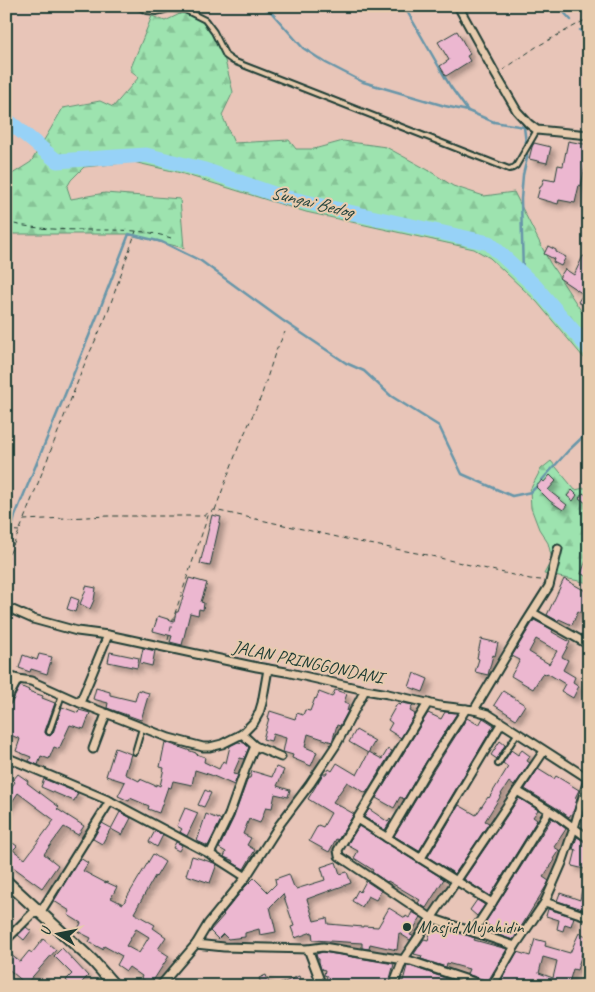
<svg xmlns="http://www.w3.org/2000/svg" width="595" height="992" viewBox="0 0 595 992" font-family="Caveat,sans-serif">
	<style>
		.forest { fill: url(#forest-firs); stroke: #5e9072 }
		.lines { fill: none; stroke-linecap: round; stroke-linejoin: round }
		.stream { stroke: #6796a9; stroke-width: 2.5 }
		.river { stroke: #97d2f7; stroke-width: 15 }
		.building { fill: #ecb7d0; stroke: #1f3d34; fill-rule: evenodd; filter: url(#shadow) }
		.service-casing { stroke: #1f3d34; stroke-width: 8 }
		.minor-casing { stroke: #1f3d34; stroke-width: 11 }
		.secondary-casing { stroke: #1f3d34; stroke-width: 14 }
		.path { stroke: #1f3d34; stroke-width: 1; stroke-dasharray: 5 4; stroke-linecap: butt }
		.service { stroke: #e7cbae; stroke-width: 4 }
		.minor { stroke: #e7cbae; stroke-width: 7 }
		.secondary { stroke: #e7cbae; stroke-width: 10 }
		.poi-dot { fill: #1f3d34; stroke: #e7cbae; stroke-width: 2 }
		.labels { text-anchor: middle; dominant-baseline: central; stroke-width: 4; stroke-linejoin: round; paint-order: stroke }
		.street-label { font-size: 18px; fill: #1f3d34; stroke: #e7cbae }
		.poi-label { font-size: 18px; fill: #1f3d34; stroke: #e7cbae; text-anchor: start }
		.water-label { font-size: 19px; font-style: italic; fill: #25443e; stroke: #e7cbae }
	</style>
	<defs>
		<pattern id="forest-firs" width="22" height="20" patternUnits="userSpaceOnUse" patternTransform="scale(1.25)"><rect width="22" height="20" fill="#9de3af"/><path d="M5 1l3.5 6h-7zM16 11l3.5 6h-7z" fill="#87c497"/></pattern>
		<filter id="shadow"><feDropShadow dx="4.5" dy="4.5" stdDeviation="2.5" flood-color="#0004"/></filter>
	</defs>
	<rect width="100%" height="100%" fill="#e8c5b8"/>
	<filter id="ink" filterUnits="userSpaceOnUse"><feTurbulence type="fractalNoise" baseFrequency=".02" numOctaves="2"/><feDisplacementMap in="SourceGraphic" scale="10" xChannelSelector="R" yChannelSelector="G"/><feConvolveMatrix kernelMatrix="1 2 1 2 8 2 1 2 1" color-interpolation-filters="sRGB"/></filter>
	<g filter="url(#ink)">
		<g class="forest">
			<path d="M182 13 198 15 211 22 223 53 233 92 222 115 234 143 289 140 296 149H314L343 141 386 147 428 170 453 186 484 196 514 192 550 263 589 323V364L537 302 490 258 474 249 306 212 177 172 133 162 84 167 71 180 67 187 71 199 105 193 180 199 184 248 127 234H6V178L31 162 63 108 100 101 113 107 139 77 130 70 152 16 165 21Z"/>
			<path d="M551 461 575 490 589 487V583L544 574 552 559 548 543 539 529 531 508 530 490 541 469Z"/>
		</g>
		<g class="lines">
			<g class="stream">
				<path d="M261 6 271 12 303 48 326 63 363 82 445 106 468 111"/>
				<path d="M404 6 450 86 468 111 494 122 524 127 526 143"/>
				<path d="M558 6 571 20"/>
				<path d="M580 30 589 39"/>
				<path d="M523 274 521 199 523 175 527 158V154"/>
				<path d="M541 481 568 451 589 431"/>
				<path d="M6 536H10L15 516 96 319 129 234 162 242 201 261 282 320 346 363 364 371 391 396 439 426 462 474 512 496 531 492 538 485"/>
			</g>
			<path class="river" d="M6 119 57 161 146 155 205 170 280 196 362 215 489 243 536 287 589 349"/>
		</g>
		<g class="building">
			<path d="M457 31 470 54 467 56 470 61 446 76 440 66 449 60 438 42Z"/>
			<path d="M568 141 589 145 587 161H586L581 186 579 185 575 203 559 200 558 204 537 198 540 187H541L544 179 555 181 558 165 563 166Z"/>
			<path d="M534 143 551 147 547 163 529 159 532 147Z"/>
			<path d="M548 246 556 250V252L566 257 561 266 553 262 554 259 544 254Z"/>
			<path d="M583 256 589 258V309L578 302 583 294 559 278 565 269 574 275Z"/>
			<path d="M550 475 556 481 548 490 567 505 563 510 550 501 536 487 542 480 544 482Z"/>
			<path d="M572 490 577 495 573 501 567 496Z"/>
			<path d="M583 493 589 497V505L579 498Z"/>
			<path d="M212 515 221 517 210 566 200 564Z"/>
			<path d="M588 555H589V577L581 574Z"/>
			<path d="M189 578 207 583 201 602 204 603 203 610 199 609 198 615 190 613 182 645 170 642 172 636 153 631 158 616 174 621 176 612H178Z"/>
			<path d="M564 579 589 593V616L578 611 572 625 559 619 558 621 547 615Z"/>
			<path d="M86 586 96 588 94 600 90 609 80 604 85 592Z"/>
			<path d="M71 597 79 600 75 612 67 609Z"/>
			<path d="M534 620 553 630 552 632 570 642 562 657 568 660 563 670 575 677 573 682 579 686 573 698 561 691 565 684 547 673 546 674 543 673 533 689 511 676 520 660 512 656ZM536 639 557 651 549 664 529 652Z"/>
			<path d="M481 639 498 643 495 656 493 655 488 675 475 672 479 659 477 658Z"/>
			<path d="M143 648 155 651 152 666 140 663Z"/>
			<path d="M110 652 139 658 137 668 108 662Z"/>
			<path d="M39 654 52 657 47 674 31 669 30 672 19 668 23 655 37 660Z"/>
			<path d="M414 673 428 679 423 692 409 687Z"/>
			<path d="M20 686 29 690 28 691 43 696 42 698 55 703 45 731V733L47 735 50 736 53 733 62 707 78 713 79 710 90 713 84 729 70 725 59 749 54 747 49 759 41 756 38 765 29 761 31 757 16 751 20 739 6 733V706L11 704Z"/>
			<path d="M96 688 110 692V695L135 701 138 690 149 693 141 720 107 708 108 703 93 699Z"/>
			<path d="M335 690 347 694 344 702 349 704 347 711H348L340 726 337 725 332 742 308 734 305 747 317 752 311 766 292 758 293 755 283 752 286 738 273 734 271 741 263 739 269 718H268L270 711 295 719 297 713 303 715 305 710 310 711 315 698 316 699 319 692 332 697Z"/>
			<path d="M503 691 525 705 516 719 494 705Z"/>
			<path d="M402 703 413 705 410 711 415 714 401 738 388 730 392 723 388 720 397 704 400 705Z"/>
			<path d="M445 712 457 713 426 762 404 799 400 797 394 808 376 798 428 713 441 719Z"/>
			<path d="M467 718 479 725 483 718 494 725 419 851 394 836 435 768Z"/>
			<path d="M356 730 375 741 368 753 349 742Z"/>
			<path d="M500 741 505 745 497 759 491 755Z"/>
			<path d="M165 742 196 753V754L205 757 204 762 219 769 223 761 226 763 230 746 238 742 244 743 249 747 244 759 240 758 233 774 238 775 234 785 211 775 195 770 192 785 173 781 171 788 168 787 159 813 148 809 149 806 130 798 129 801 118 796 125 782 106 776 115 748 131 754 125 774 139 781 140 779 156 786V784L160 786 164 768 160 767Z"/>
			<path d="M388 749 392 751 366 793 347 782 333 802 354 814 338 840 336 839 329 852 309 841 318 825 323 827 331 813 308 799 323 774H326L329 769 332 771 337 763 357 775 369 752 382 759Z"/>
			<path d="M511 750 518 755 522 750 530 756 527 761 530 763 514 786 509 782 501 794H502L485 821 489 823 455 874 428 857 459 805 476 815 488 797 489 798 508 767 503 763Z"/>
			<path d="M276 767 284 770 277 786 290 790 288 797 275 794 272 808 266 807 260 823 249 819 243 834 251 838 247 845 255 850 244 869 233 863 234 861 224 857 226 852 219 848 234 817 248 778H250L252 771 272 777Z"/>
			<path d="M538 769 554 779 556 776 579 790 575 798 577 799 574 810 569 817 558 809 525 789Z"/>
			<path d="M18 774 28 781 27 783 59 807 57 809 84 826 78 835 64 827 44 854 58 865 42 888 6 862V845L10 841 17 846 13 850 25 859 54 820 18 793 6 811V795L15 782 13 780Z"/>
			<path d="M44 779 78 793 74 801 41 787Z"/>
			<path d="M205 790 211 793 204 807 198 805Z"/>
			<path d="M519 798 538 810 533 817 537 820 490 896 464 879Z"/>
			<path d="M185 808 198 813 187 836 180 832 182 829 177 826Z"/>
			<path d="M369 809 388 822 390 819 391 820 385 830 364 817Z"/>
			<path d="M120 812 131 818 122 835 111 829Z"/>
			<path d="M206 814 218 819V818L221 820 208 846 197 841Z"/>
			<path d="M552 818 566 829 554 847 559 850 553 859 555 860 543 877 549 881 548 883 513 940 490 932 492 928 485 923Z"/>
			<path d="M102 823 111 828 102 844 93 839Z"/>
			<path d="M359 826 444 879 426 908 418 903 420 900 388 881 387 882 372 872 373 870 354 858 358 851 347 845Z"/>
			<path d="M155 831 163 835 157 847 149 842Z"/>
			<path d="M577 837 589 844 587 853 589 854V870L572 866 576 850 573 849Z"/>
			<path d="M176 842 182 845 179 851 173 848Z"/>
			<path d="M153 854 165 862 156 877 155 876 134 913 155 925 153 928 166 937 158 949 169 956 151 984 141 978 142 976 129 967 126 971 117 965 122 956 104 946 102 949 89 942 91 938 77 931 81 923 68 915 70 911 54 901 80 858 88 863 83 871 106 883V882L117 887 111 898 123 904ZM136 929 149 937 139 953 126 946Z"/>
			<path d="M192 856 217 864 210 883 186 875Z"/>
			<path d="M336 862 340 874 347 872 351 883 307 899 314 921 327 918 328 924 363 927V926L378 927 389 908 405 918 406 916 409 918 412 912 421 917 410 935 413 936 410 940 399 933 397 950 370 944 369 949 362 948V943L313 940 312 932 295 938 291 927 294 926 283 894 270 907 276 932 260 935 259 929 245 933V937L228 939 223 934 218 939 210 931 224 915 223 914 245 887 254 878 268 892 276 884 275 879 289 874 294 887H295L296 889 325 880 321 867Z"/>
			<path d="M366 881 381 891 376 900 368 896 362 907 352 901 358 890 360 892Z"/>
			<path d="M582 889 589 890V911L557 901 560 893 580 900Z"/>
			<path d="M477 900 485 905 477 916 470 910Z"/>
			<path d="M548 909 574 917 571 926 565 924 563 931 557 929 559 920 546 916Z"/>
			<path d="M26 927 31 931 24 940 18 935Z"/>
			<path d="M432 927 470 936 475 938 474 940 507 949 488 981 467 974 469 969 447 963 446 967 421 959 422 956 414 954 424 939 428 940Z"/>
			<path d="M579 933 589 937V952L583 950 577 970 573 969 568 986H505L499 984 517 952 530 956 535 939 546 942 545 946 570 953ZM543 957 557 961 553 978 539 973Z"/>
			<path d="M43 939 56 950 26 984 6 967V951L20 962 29 951 32 953Z"/>
			<path d="M62 948 88 976 82 982 86 986H71L66 980 72 974 54 956Z"/>
			<path d="M323 952 394 964 388 986H333L327 985 326 981 327 976 324 975 325 970 321 969 319 962V959L317 958 316 954Z"/>
			<path d="M407 966H410L468 986H399L401 980 403 981Z"/>
			<path d="M266 975 270 986H262L259 978Z"/>
			<path d="M299 976 303 986H275Z"/>
		</g>
		<g class="lines">
			<defs>
				<g id="service">
					<path d="M137 6 147 11 156 12 169 9 185 10 205 20 214 32 226 56 233 61 509 169 513 168 516 166 537 130"/>
					<path d="M49 732 62 695"/>
					<path d="M135 752 142 728"/>
					<path d="M498 764 517 734"/>
				</g>
				<g id="minor">
					<path d="M458 6 496 75 517 111 529 124 537 130 589 135"/>
					<path d="M6 607 33 619 77 631 108 635 257 667 286 672 365 690 388 694 440 706 474 710 488 714 589 779"/>
					<path d="M533 613 589 645"/>
					<path d="M6 675 18 679"/>
					<path d="M6 701 18 679 31 681 80 703 131 723 169 738 203 747H210L222 744 242 734 254 722 259 713 262 703 268 669"/>
					<path d="M80 703 108 635"/>
					<path d="M428 703 338 850 339 856 431 918 515 946"/>
					<path d="M474 710 525 624 549 586 558 549"/>
					<path d="M242 734 255 746 281 757"/>
					<path d="M93 749 106 714"/>
					<path d="M6 757 110 801 210 854 246 877"/>
					<path d="M517 791 555 814 589 839"/>
					<path d="M357 819 492 903"/>
					<path d="M387 838 430 765 466 709"/>
					<path d="M210 854 229 815 245 770 255 746"/>
					<path d="M421 858 501 724"/>
					<path d="M545 902 589 917"/>
					<path d="M473 932 492 903 549 811"/>
					<path d="M6 940 32 914 40 913 110 801"/>
					<path d="M196 944 224 947 308 949 323 947 411 961 486 986"/>
					<path d="M308 949 322 986"/>
					<path d="M160 986 196 944 208 924 246 877 280 824 310 784 336 745 365 690"/>
					<path d="M393 986 403 960 544 751"/>
					<path d="M492 986 515 946 545 902 562 863 574 828 588 779"/>
				</g>
				<path id="secondary" d="M6 881 93 961 115 986"/>
			</defs>
			<use href="#service" class="service-casing"/>
			<use href="#minor" class="minor-casing"/>
			<use href="#secondary" class="secondary-casing"/>
			<g class="path">
				<path d="M503 70 536 47 589 18"/>
				<path d="M6 222C36 230 68 230 99 230 124 230 147 230 171 238"/>
				<path d="M215 510 238 448 261 397 275 353 285 332"/>
				<path d="M24 519 85 363 106 317 136 231"/>
				<path d="M6 530 19 531"/>
				<path d="M6 562 24 520 108 516H203L214 510 307 530 359 542 427 555 530 579 541 580"/>
				<path d="M168 640 173 619 209 513"/>
			</g>
			<use href="#service" class="service"/>
			<use href="#minor" class="minor"/>
			<use href="#secondary" class="secondary"/>
		</g>
	</g>
	<circle class="poi-dot" cx="407" cy="927" r="5"/>
	<g class="labels">
		<g class="street-label">
			<text transform="translate(308 662) rotate(12)">JALAN PRINGGONDANI</text>
		</g>
		<g class="poi-label">
			<text x="417" y="927">Masjid Mujahidin</text>
		</g>
		<g class="water-label">
			<text transform="translate(312 202) rotate(14)">Sungai Bedog</text>
		</g>
	</g>
	<rect width="595" height="992" fill="none" stroke="#e7cbae" stroke-width="25"/>
	<rect x="12" y="12" width="570" height="967" fill="none" stroke="#1f3d34" stroke-width="2" filter="url(#ink)"/>
	<g transform="translate(58 934) rotate(280)" stroke="#e7cbae" stroke-width="4" paint-order="stroke">
	<path d="M0-4L9 19L0 12L-9 19Z" fill="#1f3d34"/>
	<text y="-8" font-size="14" font-weight="bold" text-anchor="middle" fill="#1f3d34">U</text>
	</g>
</svg>
